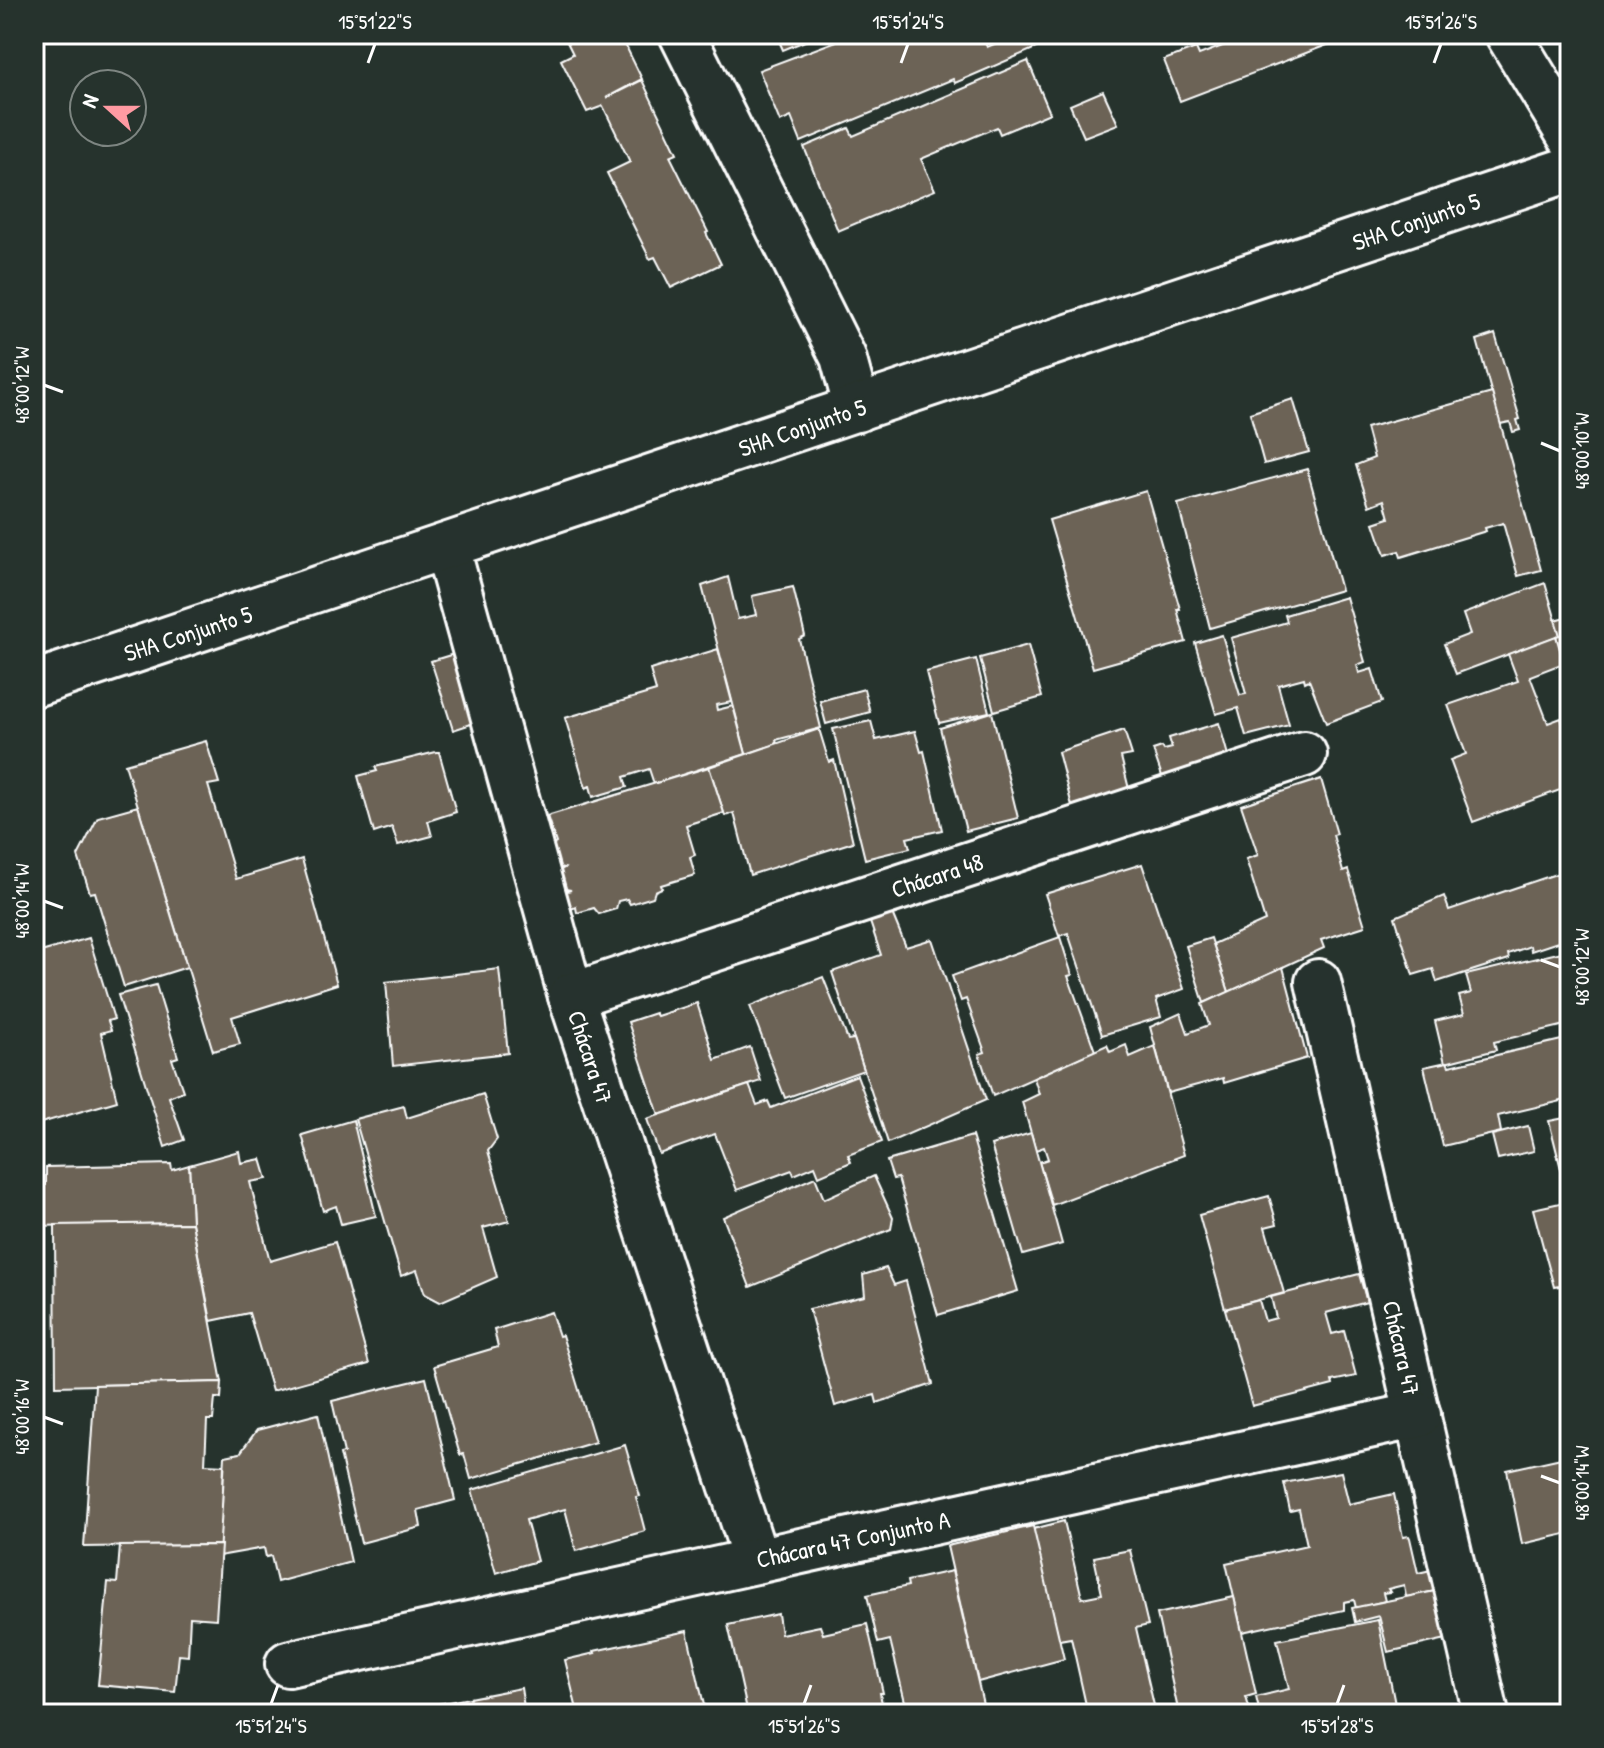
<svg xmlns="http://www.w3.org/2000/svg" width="1604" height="1748" viewBox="0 0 1604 1748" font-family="'Patrick Hand',sans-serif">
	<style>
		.building { fill: #6c6356; stroke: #fff; stroke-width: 2 }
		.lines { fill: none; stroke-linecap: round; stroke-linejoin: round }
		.minor-casing { stroke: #fff; stroke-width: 50 }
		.tertiary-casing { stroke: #fff; stroke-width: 50 }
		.minor { stroke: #26332d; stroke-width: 44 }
		.tertiary { stroke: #26332d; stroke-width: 44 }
		.ticks { fill: none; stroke: #fff; stroke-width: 3 }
		.labels { text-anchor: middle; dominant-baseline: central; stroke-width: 6; stroke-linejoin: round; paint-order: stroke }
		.street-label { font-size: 24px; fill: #fff; stroke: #26332d }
		.neatline { fill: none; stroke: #fff; stroke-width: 3 }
		.ticks-label { font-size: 20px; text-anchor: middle; fill: #fff }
	</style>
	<rect width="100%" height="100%" fill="#26332d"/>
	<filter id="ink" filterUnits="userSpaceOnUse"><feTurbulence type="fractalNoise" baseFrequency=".0125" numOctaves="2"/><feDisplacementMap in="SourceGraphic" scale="16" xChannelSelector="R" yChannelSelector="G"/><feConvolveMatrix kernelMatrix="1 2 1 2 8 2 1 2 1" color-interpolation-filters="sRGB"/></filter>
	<g filter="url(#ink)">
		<g class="building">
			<path d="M563 34H620L642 79 606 98 642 80 677 153 670 156 708 232 706 233 721 264 671 288 655 257 650 259 607 173 630 162 603 106 587 112 561 60 573 54Z"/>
			<path d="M776 34H822L783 50Z"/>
			<path d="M855 34H981L987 47 1019 34H1030L1036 48 955 83 953 79 801 142 791 117 780 122 759 70Z"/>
			<path d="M1254 34H1356L1180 101 1164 60 1196 48 1199 55Z"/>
			<path d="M1028 61 1050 113 1000 134 997 127 921 159 935 190 838 231 804 147 849 128 853 136Z"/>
			<path d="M1103 91 1118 124 1084 137 1070 105Z"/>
			<path d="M1495 334 1520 419 1517 420 1520 430 1513 432 1510 422 1500 424 1477 340Z"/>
			<path d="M1492 393 1541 570 1518 576 1503 523 1485 528 1486 531 1401 557 1399 551 1385 555 1374 523 1389 518 1384 500 1369 506 1356 465 1374 458 1366 428Z"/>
			<path d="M1293 399 1309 452 1264 464 1250 413Z"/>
			<path d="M1307 469 1341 590 1210 628 1178 504Z"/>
			<path d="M1146 491 1180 609H1177L1186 642 1093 668 1049 520Z"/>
			<path d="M728 577 738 619 756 615 752 596 793 587 805 636 799 639 821 728 776 740 777 744 746 754 702 586Z"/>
			<path d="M1545 583 1560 635 1456 674 1444 644 1470 634 1463 614Z"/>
			<path d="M1346 597 1365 662 1357 665 1359 673 1372 669 1382 702 1326 723 1309 680 1305 682 1304 678 1278 685 1289 725 1246 736 1238 708 1216 714 1195 643 1222 635 1240 695 1246 694 1231 638 1287 622 1285 615Z"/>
			<path d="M1570 616V682L1556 636 1560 635 1555 620Z"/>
			<path d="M1556 636 1564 663 1530 676 1548 723 1561 718 1570 743V793L1568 787 1473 822 1450 760 1466 754 1448 705 1518 681 1508 654Z"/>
			<path d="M1028 645 1042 697 994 711 980 658Z"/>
			<path d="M718 649 732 702 716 705 717 710 733 706 746 754 654 784 649 769 624 777 627 787 593 797 590 786 586 788 565 718 656 691 650 670Z"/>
			<path d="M467 650 502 714 453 730 431 661Z"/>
			<path d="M976 659 989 712 939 723 926 672Z"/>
			<path d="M864 689 870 712 826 724 820 701Z"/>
			<path d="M992 712 1018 818 966 831 940 728Z"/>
			<path d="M871 721 876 740 915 731 921 752 924 751 942 830 907 838 910 848 865 859 833 729Z"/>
			<path d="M1219 723 1229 759 1163 779 1153 750 1162 747 1164 750 1172 748 1169 738Z"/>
			<path d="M819 729 829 762 834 760 853 842 750 875 734 813 725 816 709 767Z"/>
			<path d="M1124 730 1132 755 1121 757 1129 789 1072 806 1058 752Z"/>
			<path d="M206 741 219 783 208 785 236 879 302 859 337 984 232 1017 240 1044 213 1051 125 764Z"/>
			<path d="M436 752H439L456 812 428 821 432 836 398 845 392 827 374 833 358 776 377 771 375 767Z"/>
			<path d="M709 767 724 813 686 825 695 855 690 857 695 875 661 885 662 888 655 891 653 897 630 904 627 899 618 901 616 909 599 914 594 908 577 913 576 907 566 911 560 893 571 890 559 888 554 874 564 868 552 866 547 849 556 843 547 816Z"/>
			<path d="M1321 779 1337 834 1333 835 1343 872 1348 870 1365 926 1321 940 1324 948 1229 992 1213 944 1265 921 1246 859 1258 855 1241 805Z"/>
			<path d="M138 806 187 967 124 987 95 892 90 893 78 856 98 817Z"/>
			<path d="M1142 864 1184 989 1156 999 1161 1017 1102 1035 1068 933 1059 936 1045 894Z"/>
			<path d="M1568 870 1570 938 1531 951 1530 946 1508 954 1509 959 1437 982 1433 969 1413 975 1395 917 1444 896 1449 910Z"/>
			<path d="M892 913 906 947 932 939 986 1100 888 1143 832 972 881 955 869 919Z"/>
			<path d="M1060 937 1072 975 1068 976 1095 1051 993 1096 979 1054 985 1052 966 999 961 1001 952 976Z"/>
			<path d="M89 938 114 1019 108 1021 111 1030 101 1033 117 1101 34 1125V954Z"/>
			<path d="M1211 938 1229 992 1204 1003 1186 946Z"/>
			<path d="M1570 950V1024L1494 1042 1496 1050 1445 1063 1435 1021 1464 1014 1459 996 1471 993 1466 975Z"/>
			<path d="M1283 967 1307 1058 1224 1083 1223 1078 1168 1093 1150 1027 1181 1013 1188 1033 1209 1025 1202 1004Z"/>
			<path d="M499 969 508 1053 393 1066 386 982Z"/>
			<path d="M823 977 848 1040 854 1039 864 1070 785 1098 750 1006Z"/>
			<path d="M156 985 178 1057 172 1059 183 1091 169 1097 184 1140 165 1147 118 995Z"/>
			<path d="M697 1003 715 1060 750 1047 761 1081 659 1115 628 1022 655 1013 657 1016Z"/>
			<path d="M1570 1038V1099L1498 1116 1501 1132 1443 1146 1424 1067 1447 1062 1449 1066Z"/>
			<path d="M1107 1045 1110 1052 1126 1045 1130 1057 1155 1046 1184 1155 1052 1205 1039 1162 1048 1159 1044 1147 1036 1150 1022 1102 1039 1094 1034 1078Z"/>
			<path d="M857 1075 882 1142 848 1155 851 1162 819 1176 815 1166 794 1175 792 1170 737 1190 715 1134 659 1154 647 1119 749 1085 757 1105 768 1101 771 1108Z"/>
			<path d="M483 1094 497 1139 488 1151 509 1221 483 1228 497 1277 440 1302 425 1294 417 1270 401 1276 355 1119 404 1106 407 1118Z"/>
			<path d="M1570 1117V1201H1569L1549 1121Z"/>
			<path d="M353 1120 376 1216 341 1224 336 1206 323 1211 302 1135Z"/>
			<path d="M1528 1126 1534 1151 1498 1159 1492 1135Z"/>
			<path d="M1031 1133 1062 1244 1023 1255 991 1145Z"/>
			<path d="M972 1136 1018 1291 938 1315 898 1178 893 1179 887 1161Z"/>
			<path d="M239 1151 241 1163 261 1159 267 1179 250 1182 270 1261 335 1242 369 1364 272 1391 249 1313 211 1321 192 1223 189 1165Z"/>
			<path d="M171 1164 172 1170 189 1165 192 1223 34 1226V1185H46V1167Z"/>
			<path d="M874 1176 893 1218 891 1229 750 1287 723 1217 815 1177 824 1199Z"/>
			<path d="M1269 1196 1277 1224 1265 1227 1284 1293 1225 1309 1199 1215Z"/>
			<path d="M1569 1201 1570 1284 1554 1287 1533 1209Z"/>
			<path d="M192 1223 222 1382 56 1386 55 1225Z"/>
			<path d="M886 1268 894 1285 906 1281 933 1384 877 1403 875 1395 835 1406 809 1309 865 1296 863 1275Z"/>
			<path d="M1359 1274 1367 1302 1326 1313 1332 1334 1344 1331 1356 1376 1332 1381 1333 1385 1252 1406 1225 1309 1259 1300 1265 1321 1276 1318 1271 1297Z"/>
			<path d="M551 1312 559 1336 562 1335 595 1442 471 1479 464 1454 460 1455 434 1366 498 1347 494 1330Z"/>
			<path d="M426 1378 455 1500 418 1510 421 1527 361 1543 340 1454 344 1453 332 1401Z"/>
			<path d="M222 1382 221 1399 215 1398 213 1420H207L205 1464 224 1465 221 1545 84 1547 95 1385Z"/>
			<path d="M318 1414 351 1562 277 1582 271 1556 266 1557 264 1548 219 1556 225 1456 240 1453 257 1430Z"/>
			<path d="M625 1445 640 1496 636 1497 645 1531 576 1551 565 1509 526 1520 537 1561 496 1573 472 1490Z"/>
			<path d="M1570 1456V1533L1522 1544 1507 1470Z"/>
			<path d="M1341 1472 1349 1504 1394 1494 1403 1537 1409 1536 1410 1538 1418 1573 1435 1569 1440 1590 1406 1597 1404 1585 1388 1589 1390 1592 1383 1593 1385 1601 1356 1608 1354 1600 1344 1602V1610L1242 1632 1226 1563 1307 1545 1299 1509 1290 1511 1284 1483Z"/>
			<path d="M1064 1521 1082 1598 1102 1594 1094 1557 1130 1550 1148 1625 1136 1628 1156 1714H1088L1071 1638 1059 1640 1033 1529Z"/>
			<path d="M1033 1526 1064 1659 978 1682 947 1546Z"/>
			<path d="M221 1545 216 1619 190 1617 188 1656 179 1655 175 1692 98 1685 108 1582 117 1583 120 1546Z"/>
			<path d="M952 1571 983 1704 950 1711 951 1714H908L890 1640 878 1643 867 1595 908 1586 907 1581Z"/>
			<path d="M1440 1590 1451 1638 1388 1652 1379 1616 1355 1622 1352 1608Z"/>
			<path d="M1234 1597 1256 1694 1246 1697 1251 1714H1179L1157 1614Z"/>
			<path d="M778 1614 781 1634 820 1626 823 1634 867 1624 883 1693H880L884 1714H748L728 1625Z"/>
			<path d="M1378 1620 1397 1714H1260L1256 1697 1289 1689 1277 1640Z"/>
			<path d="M687 1631 706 1714H578L565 1660 595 1653 594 1651Z"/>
			<path d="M521 1688 524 1707H518L520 1714H430L428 1706Z"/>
		</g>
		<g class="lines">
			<defs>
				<g id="minor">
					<path d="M682 34 843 357 857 409"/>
					<path d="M1508 34 1570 136"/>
					<path d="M447 548 571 996 756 1560"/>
					<path d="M1318 982 1486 1714"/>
					<path d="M571 996 1304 754"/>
					<path d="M288 1664 1418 1415"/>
				</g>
				<path id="tertiary" d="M34 684 1570 169"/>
			</defs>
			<use href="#minor" class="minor-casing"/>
			<use href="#tertiary" class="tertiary-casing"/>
			<use href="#minor" class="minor"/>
			<use href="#tertiary" class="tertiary"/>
		</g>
	</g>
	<path class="ticks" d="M368 63 375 44M901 63 908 44M1434 63 1441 44M44 385 63 392M1541 443 1560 451M44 901 63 908M1541 960 1560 967M44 1417 63 1424M1541 1476 1560 1483M271 1704 278 1685M804 1704 811 1685M1337 1704 1344 1685"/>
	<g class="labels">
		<g class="street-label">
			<text transform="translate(1416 221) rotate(-19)">SHA Conjunto 5</text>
			<text transform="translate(802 427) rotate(-19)">SHA Conjunto 5</text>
			<text transform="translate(188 633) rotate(-18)">SHA Conjunto 5</text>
			<text transform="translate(937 875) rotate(-18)">Chácara 48</text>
			<text transform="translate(591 1057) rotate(72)">Chácara 47</text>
			<text transform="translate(1402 1348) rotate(77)">Chácara 47</text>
			<text transform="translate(853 1539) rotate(-12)">Chácara 47 Conjunto A</text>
		</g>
	</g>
	<rect width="1604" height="1748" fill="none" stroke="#26332d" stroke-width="88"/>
	<g transform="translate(108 108) rotate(291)"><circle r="38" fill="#26332d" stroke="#7d8581" stroke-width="2"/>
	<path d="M0-6L14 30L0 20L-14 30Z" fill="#ff9aa2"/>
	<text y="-12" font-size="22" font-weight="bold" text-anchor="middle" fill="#ffffff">N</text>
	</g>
	<rect x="44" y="44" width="1516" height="1660" class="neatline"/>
	<g class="ticks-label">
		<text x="375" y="29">15°51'22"S</text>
		<text x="908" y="29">15°51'24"S</text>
		<text x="1441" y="29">15°51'26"S</text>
		<text transform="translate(22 385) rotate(-90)" y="7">48°00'12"W</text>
		<text transform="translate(1582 451) rotate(-90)" y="7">48°00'10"W</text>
		<text transform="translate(22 901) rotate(-90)" y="7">48°00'14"W</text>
		<text transform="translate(1582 967) rotate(-90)" y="7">48°00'12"W</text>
		<text transform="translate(22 1417) rotate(-90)" y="7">48°00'16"W</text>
		<text transform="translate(1582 1483) rotate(-90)" y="7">48°00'14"W</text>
		<text x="271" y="1733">15°51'24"S</text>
		<text x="804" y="1733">15°51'26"S</text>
		<text x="1337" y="1733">15°51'28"S</text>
	</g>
</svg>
